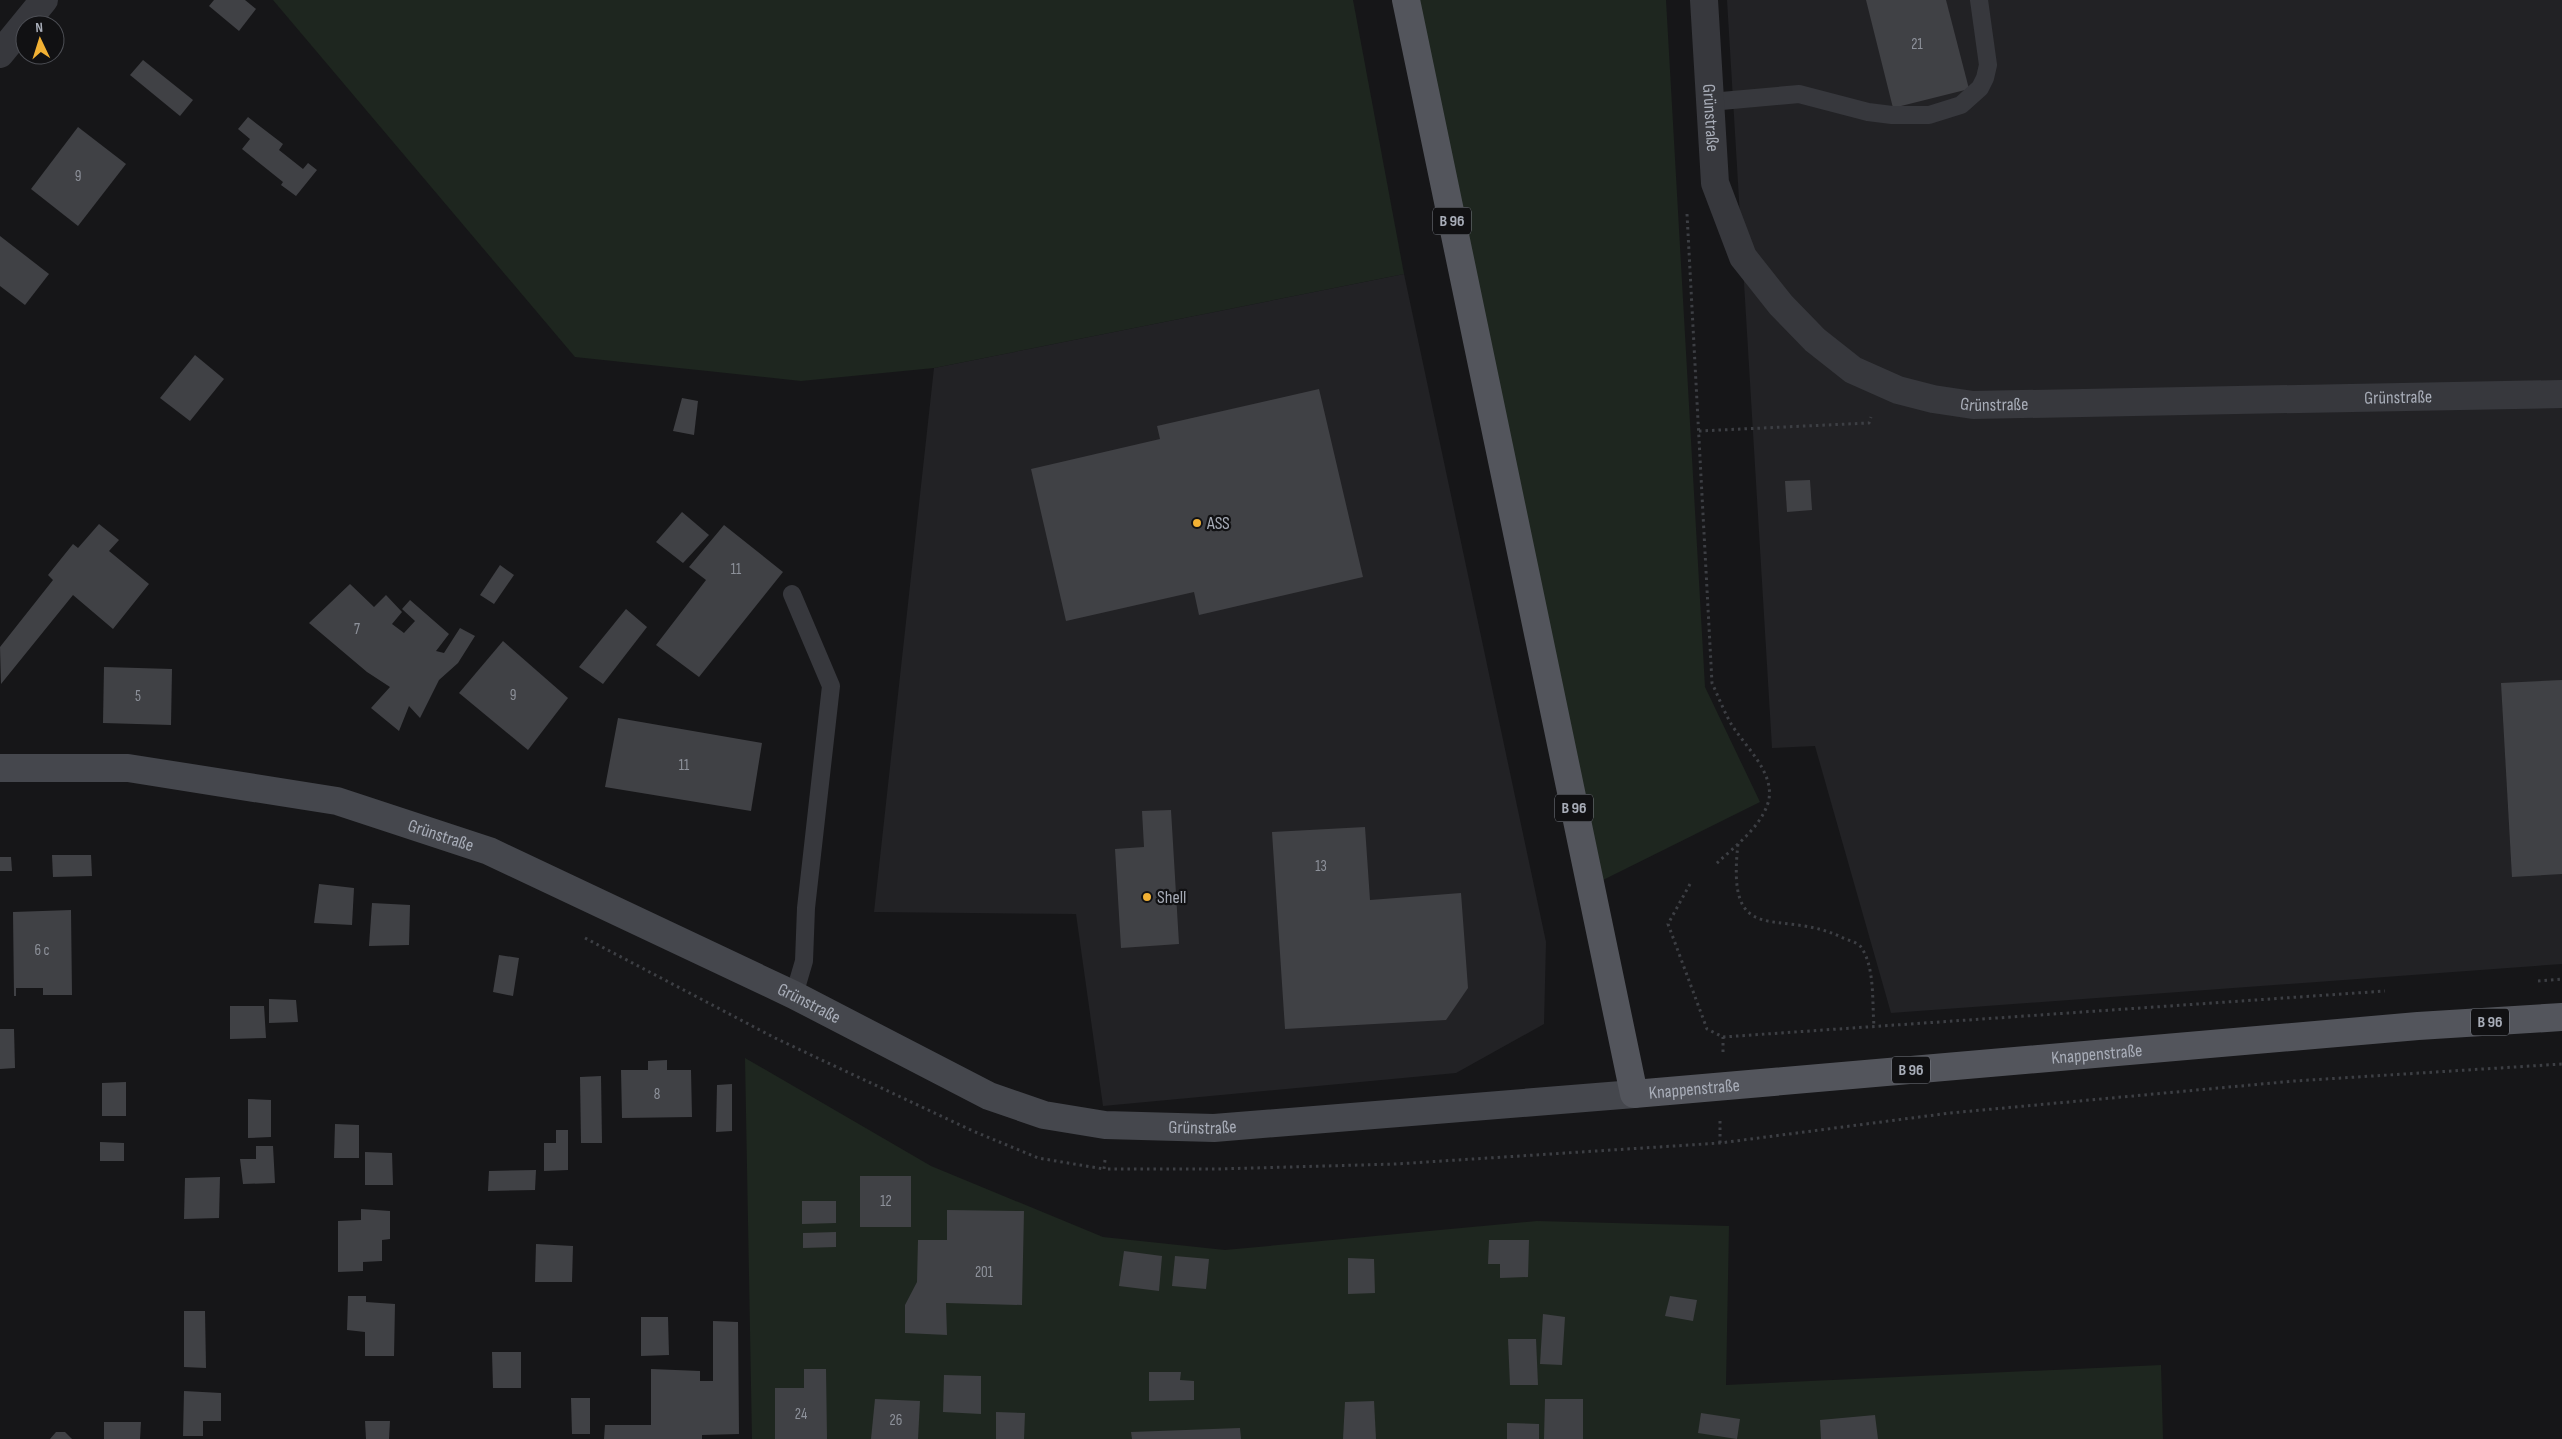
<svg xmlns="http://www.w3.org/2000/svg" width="2562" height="1439" viewBox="0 0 2562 1439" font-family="'Sofia Sans Condensed',sans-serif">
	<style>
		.built { fill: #222225 }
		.green { fill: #1e261f }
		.building { fill: #404145 }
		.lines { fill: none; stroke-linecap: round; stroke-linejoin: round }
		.path { stroke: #3d3f44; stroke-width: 3; stroke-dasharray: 2.5 4; stroke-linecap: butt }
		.service { stroke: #37383d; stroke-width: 18 }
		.minor { stroke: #37383d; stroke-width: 28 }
		.secondary { stroke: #45474d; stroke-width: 28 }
		.primary { stroke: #53555c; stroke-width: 28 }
		.poi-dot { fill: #f2b134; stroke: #111113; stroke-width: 2 }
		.labels { text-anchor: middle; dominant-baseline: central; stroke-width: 4.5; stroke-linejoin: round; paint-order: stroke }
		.number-label { font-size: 15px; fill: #8e929b }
		.shield { fill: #111113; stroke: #7b7e86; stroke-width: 1 }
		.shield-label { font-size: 16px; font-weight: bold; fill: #a8adb8 }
		.street-label { font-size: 18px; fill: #a8adb8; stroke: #111113 }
		.poi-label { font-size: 18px; fill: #a8adb8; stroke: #111113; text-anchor: start }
	</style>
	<rect width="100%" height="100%" fill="#161618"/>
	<g class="built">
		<path d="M1727 0H2562V964L1891 1013 1815 746 1772 748Z"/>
		<path d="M1404 274 1546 942 1544 1024 1456 1073 1103 1106 1076 914 874 912 934 368Z"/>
	</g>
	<g class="green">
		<path d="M273 0H1353L1404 274 934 368 801 381 575 357Z"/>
		<path d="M1419 0H1666L1705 687 1760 802 1603 880Z"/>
		<path d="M745 1058 931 1166 1103 1237 1225 1250 1537 1221 1729 1226 1726 1385 2161 1365 2163 1439H752Z"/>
	</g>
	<g class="building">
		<path d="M214 0H245L256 9 239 31 209 6Z"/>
		<path d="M1866 0H1946L1969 89 1893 108Z"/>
		<path d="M143 60 193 100 180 116 130 75Z"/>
		<path d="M248 117 283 144 279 150 303 169 308 163 317 170 296 196 281 185 283 182 242 149 250 139 238 129Z"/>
		<path d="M78 127 126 164 78 226 31 189Z"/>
		<path d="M0 236 49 274 25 305 0 286Z"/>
		<path d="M195 355 224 379 190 421 160 398Z"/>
		<path d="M1319 389 1363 577 1199 615 1194 592 1066 621 1031 469 1160 439 1157 426Z"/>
		<path d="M682 398 698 401 694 435 673 431Z"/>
		<path d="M1810 480 1812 510 1787 512 1785 481Z"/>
		<path d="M682 512 709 535 683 563 656 542Z"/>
		<path d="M99 524 119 540 109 551 149 584 113 629 73 595 1 684 0 647 53 580 48 575 73 544 78 548Z"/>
		<path d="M724 525 783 572 699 677 656 645 706 580 689 567Z"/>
		<path d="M500 565 514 575 494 604 480 595Z"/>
		<path d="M350 584 374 607 386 595 402 612 392 624 404 633 415 621 402 609 410 600 449 634 436 651 444 653 460 628 475 636 458 663 439 680 420 718 409 706 399 731 371 708 390 687 367 672 309 623Z"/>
		<path d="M626 609 647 627 603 684 579 667Z"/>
		<path d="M503 641 568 698 528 750 459 693Z"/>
		<path d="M104 667 172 669 171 725 103 723Z"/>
		<path d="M2562 680V874L2512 877 2501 683Z"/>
		<path d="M618 718 762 743 751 811 605 787Z"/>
		<path d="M1171 810 1179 944 1121 948 1115 849 1144 847 1142 811Z"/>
		<path d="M1365 827 1370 900 1461 893 1468 988 1446 1020 1285 1029 1272 832Z"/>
		<path d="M52 855H91L92 876 53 877Z"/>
		<path d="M0 857H11L12 871H0Z"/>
		<path d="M319 884 354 888 352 925 314 923Z"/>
		<path d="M372 903 410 905 409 945 369 946Z"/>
		<path d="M71 910 72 995H43V988H16V996H14L13 912Z"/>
		<path d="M499 955 519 958 513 996 493 992Z"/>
		<path d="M269 999 296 1000 298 1022 269 1023Z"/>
		<path d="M230 1006H264L266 1038 230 1039Z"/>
		<path d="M0 1029H14L15 1068 0 1069Z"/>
		<path d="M667 1060V1070H691L692 1117 622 1118 621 1070H648V1061Z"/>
		<path d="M601 1076 602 1143H581L580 1077Z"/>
		<path d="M126 1082V1116H102V1083Z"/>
		<path d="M732 1084V1131L716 1132 717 1085Z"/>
		<path d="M248 1099 271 1100V1137L248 1138Z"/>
		<path d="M335 1124 359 1125V1158H334Z"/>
		<path d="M556 1130H568V1170L544 1171V1143H556Z"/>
		<path d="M100 1142 124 1143V1161H100Z"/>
		<path d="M256 1146H273L275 1183 243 1184 240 1159H256Z"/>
		<path d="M365 1152 392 1153 393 1185H365Z"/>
		<path d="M536 1170 535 1190 488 1191 489 1171Z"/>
		<rect x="860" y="1176" width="51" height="51"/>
		<path d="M220 1177 219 1218 184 1219 185 1178Z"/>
		<path d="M802 1201H836V1223L802 1224Z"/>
		<path d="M361 1209 390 1211V1239L382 1240V1261L363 1262V1271L338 1272V1221L361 1220Z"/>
		<path d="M947 1210 1024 1211 1022 1305 946 1303 947 1335 905 1333V1305L917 1282 918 1240H947Z"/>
		<path d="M836 1232V1247L803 1248V1233Z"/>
		<path d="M1489 1240H1529L1528 1277 1500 1278V1264H1488Z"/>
		<path d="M536 1244 573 1246 572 1282H535Z"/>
		<path d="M1124 1251 1162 1256 1159 1291 1119 1286Z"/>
		<path d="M1175 1256 1209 1259 1206 1289 1172 1286Z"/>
		<path d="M1348 1258 1374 1259 1375 1293 1348 1294Z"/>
		<path d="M348 1296H366V1302L395 1304 394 1356H365V1332L347 1330Z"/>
		<path d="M1670 1296 1697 1300 1693 1321 1665 1316Z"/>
		<path d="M184 1311H205L206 1368 184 1367Z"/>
		<path d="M1543 1314 1565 1317 1562 1365 1540 1364Z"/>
		<path d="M641 1317H668L669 1355 641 1356Z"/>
		<path d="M713 1321 738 1322 739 1434 702 1435V1439H604L605 1425H651V1369L700 1371V1381H713Z"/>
		<path d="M1508 1339H1536L1538 1385H1510Z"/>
		<path d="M492 1352H521V1388H493Z"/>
		<path d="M804 1369H826L827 1439H775V1388H804Z"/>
		<path d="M1149 1372H1181L1180 1380 1194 1381V1400L1149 1401Z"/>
		<path d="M944 1375 981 1376V1414L943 1412Z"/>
		<path d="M184 1391 221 1393V1421H203V1436H183Z"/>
		<path d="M571 1398H590V1434H572Z"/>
		<path d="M875 1399 920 1401 918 1439H871Z"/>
		<path d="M1545 1399H1583V1439H1544Z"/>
		<path d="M1374 1401 1376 1439H1343L1345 1402Z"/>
		<path d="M996 1412 1025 1413 1024 1439H996Z"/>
		<path d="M1701 1413 1740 1419 1737 1439 1698 1433Z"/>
		<path d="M1875 1415 1878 1439H1821L1820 1420Z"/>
		<path d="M365 1421H390L389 1439H366Z"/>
		<path d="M104 1422H141L140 1439H104Z"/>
		<path d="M1507 1423 1539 1424V1439H1507Z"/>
		<path d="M1240 1428 1241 1439H1132L1131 1432Z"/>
		<path d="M56 1432H65L72 1439H50Z"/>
	</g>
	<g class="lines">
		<g class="path">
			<path d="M1687 214 1712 683C1718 696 1723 709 1730 722 1743 745 1777 773 1768 803 1760 828 1734 847 1716 864"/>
			<path d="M1699 431 1869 423 1871 417"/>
			<path d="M1738 844C1726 951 1778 907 1841 937 1847 940 1857 942 1861 947 1875 967 1872 1002 1874 1026"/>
			<path d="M1690 884 1668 924 1707 1029 1723 1037 2385 991"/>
			<path d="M585 938 775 1038 973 1131 1038 1158 1104 1169"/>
			<path d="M2538 981 2562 979"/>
			<path d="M1723 1052V1037"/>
			<path d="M1720 1143V1121"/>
			<path d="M1105 1160 1104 1169H1218L1396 1164 1720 1143 1950 1113 2294 1081 2562 1064"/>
		</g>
		<g class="service">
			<path d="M1710 102 1799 94 1868 112 1892 115H1929L1961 105 1980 88 1985 78 1988 65 1979 0"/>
			<path d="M792 594 831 686 806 908 804 961 794 995"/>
		</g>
		<g class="minor">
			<path id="s1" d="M1704 0 1715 183 1743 257 1781 305 1815 340 1853 370 1898 390 1933 399 1973 405 2562 394"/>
			<path d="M0 54 44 0"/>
		</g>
		<path class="secondary" id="s2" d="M0 768H128L337 801 489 851 794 995 989 1096 1044 1115 1105 1125 1214 1128 1634 1094"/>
		<path class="primary" id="s3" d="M1406 0 1634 1094 2418 1026 2562 1017"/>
	</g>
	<g class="poi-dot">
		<circle cx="1197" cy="523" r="5"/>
		<circle cx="1147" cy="897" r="5"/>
	</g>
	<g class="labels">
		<g class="number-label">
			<text x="1917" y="44">21</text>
			<text x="78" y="176">9</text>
			<text x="736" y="569">11</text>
			<text x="357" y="629">7</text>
			<text x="513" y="695">9</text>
			<text x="138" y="696">5</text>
			<text x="684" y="765">11</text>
			<text x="1321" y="866">13</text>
			<text x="42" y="950">6 c</text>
			<text x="657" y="1094">8</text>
			<text x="886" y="1201">12</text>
			<text x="984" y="1272">201</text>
			<text x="801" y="1414">24</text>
			<text x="896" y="1420">26</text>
		</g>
		<g class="shield">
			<rect x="1433" y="207.5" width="38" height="27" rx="4"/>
			<rect x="1555" y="794.5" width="38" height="27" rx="4"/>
			<rect x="2471" y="1008.5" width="38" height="27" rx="4"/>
			<rect x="1892" y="1056.5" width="38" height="27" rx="4"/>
		</g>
		<g class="shield-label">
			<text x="1452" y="221">B 96</text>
			<text x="1574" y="808">B 96</text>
			<text x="2490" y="1022">B 96</text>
			<text x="1911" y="1070">B 96</text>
		</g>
		<g class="street-label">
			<text stroke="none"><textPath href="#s1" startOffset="118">Grünstraße</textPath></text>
			<text stroke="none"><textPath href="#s1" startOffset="972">Grünstraße</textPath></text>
			<text stroke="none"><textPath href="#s1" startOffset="568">Grünstraße</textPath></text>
			<text stroke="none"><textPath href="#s2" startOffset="449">Grünstraße</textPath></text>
			<text stroke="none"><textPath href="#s2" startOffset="854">Grünstraße</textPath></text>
			<text stroke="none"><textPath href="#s3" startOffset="1582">Knappenstraße</textPath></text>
			<text stroke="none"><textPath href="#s3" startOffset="1178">Knappenstraße</textPath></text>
			<text stroke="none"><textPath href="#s2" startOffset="1274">Grünstraße</textPath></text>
		</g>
		<g class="poi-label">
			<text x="1207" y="523">ASS</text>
			<text x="1157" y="897">Shell</text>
		</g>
	</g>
	<g transform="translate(40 40) rotate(356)"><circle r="24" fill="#111113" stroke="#4d4f55"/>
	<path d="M0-4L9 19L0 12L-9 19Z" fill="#f2b134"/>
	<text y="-8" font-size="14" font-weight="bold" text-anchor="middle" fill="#a8adb8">N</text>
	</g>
</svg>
